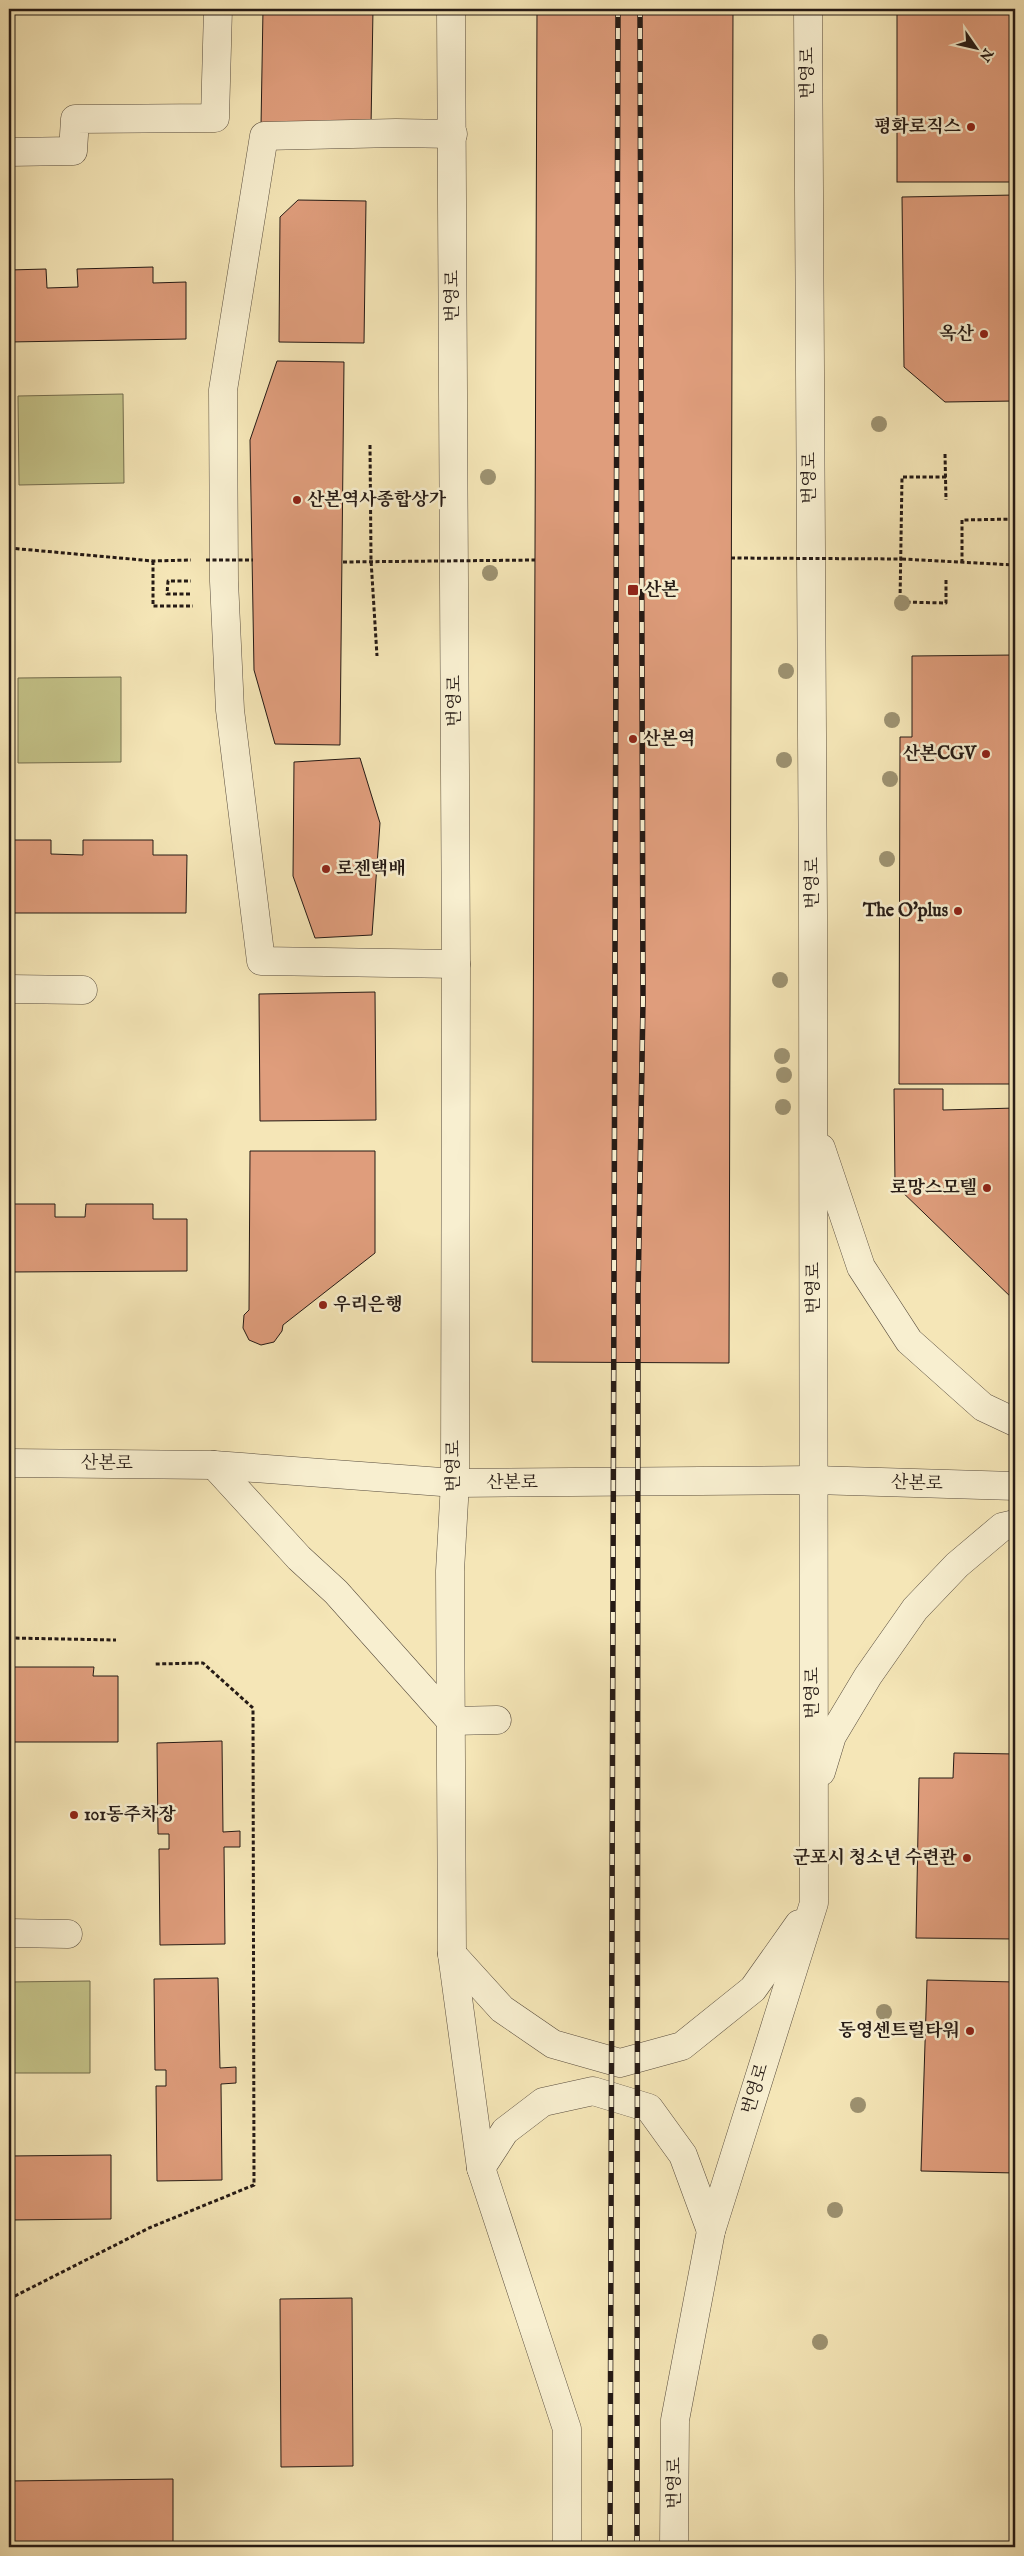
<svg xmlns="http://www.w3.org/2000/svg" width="1024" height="2556" viewBox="0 0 1024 2556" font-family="'IM FELL English','Noto Serif KR',serif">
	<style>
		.green { fill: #c4c389; stroke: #746e4f }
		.building { fill: #df9d7c; stroke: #251a15 }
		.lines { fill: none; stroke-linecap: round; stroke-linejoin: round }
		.minor-casing { stroke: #594d3e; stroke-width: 29 }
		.path { stroke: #251a15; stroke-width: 3; stroke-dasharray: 4 2.5; stroke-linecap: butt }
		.minor { stroke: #f8efd0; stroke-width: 28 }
		.rail-casing { stroke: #251a15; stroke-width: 5.5 }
		.rail { stroke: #f8efd0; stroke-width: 4; stroke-dasharray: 11; stroke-linecap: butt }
		.path-bridge { stroke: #251a15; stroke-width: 3; stroke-dasharray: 4 2.5; stroke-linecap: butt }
		.tree { fill: #9d9271 }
		.poi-dot { fill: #8f2418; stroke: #f8efd0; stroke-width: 2 }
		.labels { text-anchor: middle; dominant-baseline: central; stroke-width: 5; stroke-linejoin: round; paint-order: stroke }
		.street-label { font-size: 18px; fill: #251a15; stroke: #f8efd0 }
		.poi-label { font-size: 18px; font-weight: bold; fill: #251a15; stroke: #f8efd0; text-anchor: end }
	</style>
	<rect width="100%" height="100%" fill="#f5e6b7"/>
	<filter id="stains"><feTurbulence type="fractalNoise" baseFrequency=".004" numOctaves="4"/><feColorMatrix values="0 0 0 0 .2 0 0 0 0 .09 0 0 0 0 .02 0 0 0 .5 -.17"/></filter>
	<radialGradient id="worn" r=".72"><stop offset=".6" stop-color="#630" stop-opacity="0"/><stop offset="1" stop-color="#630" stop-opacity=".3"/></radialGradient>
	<g class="green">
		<path d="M123 394 124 483 19 485 18 396Z"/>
		<path d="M121 677V762L18 763V678Z"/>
		<path d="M90 1981V2073H9V1982Z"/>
	</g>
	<g class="building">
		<path d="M263 9H373L371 127 261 126Z"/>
		<path d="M537 9H733L729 1363 532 1362Z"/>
		<rect x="897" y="9" width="118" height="173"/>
		<path d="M1015 195V401L945 402 904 367 902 197Z"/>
		<path d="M298 200 366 201 364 343 279 342 280 217Z"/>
		<path d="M153 267V283L186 282V339L9 342V270L46 269 47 288 78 287 77 269Z"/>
		<path d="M277 361 344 362 340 745 275 744 254 670 250 440Z"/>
		<path d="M1015 655V1084H899L900 737H912V656Z"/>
		<path d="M360 758 380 823 372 935 315 938 293 876 294 762Z"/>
		<path d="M9 840H51V854L83 855V840H153V855H187L186 913H9Z"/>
		<path d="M375 992 376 1120 260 1121 259 994Z"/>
		<path d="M894 1089H943V1110L1015 1108V1301L895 1185Z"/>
		<path d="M250 1151H375V1253L283 1325 282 1331 274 1342 261 1345 249 1340 243 1328 244 1315 249 1310Z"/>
		<path d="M9 1204H55V1217H85L86 1204H153V1219H187V1271L9 1272Z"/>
		<path d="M9 1667H94L93 1676H118V1742H9Z"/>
		<path d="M222 1741 223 1832 240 1831V1847H224L225 1944 160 1945 159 1849H169V1834H158L157 1743Z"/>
		<path d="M954 1753 1015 1754V1939L916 1938 919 1778H953Z"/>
		<path d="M218 1978 220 2068 236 2067V2083L221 2084 222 2180 157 2181 156 2086H166V2070H155L154 1979Z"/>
		<path d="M927 1980 1015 1982V2173L921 2171Z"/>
		<path d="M111 2155V2219L9 2220V2156Z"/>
		<path d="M352 2298 353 2466 281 2467 280 2299Z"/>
		<path d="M173 2479V2547H9V2481Z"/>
		<rect x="1002" y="2543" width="13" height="4"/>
	</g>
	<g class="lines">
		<defs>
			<g id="minor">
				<path d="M451 9 456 964 455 1483 450 1571 452 1954 481 2168 567 2429V2547"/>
				<path d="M453 134 396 133 264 136 223 390 224 581 230 710 261 961 456 964"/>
				<path d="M9 152 73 151 75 119 215 118 218 9"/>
				<path d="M9 989 83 990"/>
				<path d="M821 1148 861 1267 909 1341 983 1407 1015 1422"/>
				<path d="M9 1463 214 1465 455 1483 814 1480 1015 1486"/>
				<path d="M214 1465 299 1558 336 1592 451 1721 497 1720"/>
				<path d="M821 1772 832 1736 868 1676 915 1609 957 1565 1002 1527 1015 1524"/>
				<path d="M9 1933 68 1934"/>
				<path d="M452 1954 502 2009 553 2044 620 2063 682 2046 753 1989 799 1924"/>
				<path d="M481 2168 505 2131 543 2102 593 2091 649 2108 683 2155 711 2231"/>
				<path d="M674 2547 675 2420 711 2231 814 1903 813 915 808 9"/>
			</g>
		</defs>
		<use href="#minor" class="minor-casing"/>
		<g class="path">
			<path d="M370 445 371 560 377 656"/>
			<path d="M945 454 946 500"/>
			<path d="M946 477H902L900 602 946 603V580"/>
			<path d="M9 548 153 561 191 560"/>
			<path d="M902 559 1015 565"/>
			<path d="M153 561V606H193"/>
			<path d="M962 563V520L1015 519"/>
			<path d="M190 594H167L168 581H191"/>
			<path d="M9 1638 116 1640"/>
			<path d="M9 2299 149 2228 254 2185 253 1708 203 1663 155 1664"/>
		</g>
		<use href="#minor" class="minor"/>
		<defs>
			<g id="rail">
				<path d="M610 2547 618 9"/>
				<path d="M637 2547 638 1296 643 1001 640 9"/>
			</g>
		</defs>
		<use href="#rail" class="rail-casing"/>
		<use href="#rail" class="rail"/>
		<g class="path-bridge">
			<path d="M731 558 902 559"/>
			<path d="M206 560H253"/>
			<path d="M343 562 535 560"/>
		</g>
	</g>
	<g class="tree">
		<circle cx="879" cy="424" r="8"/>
		<circle cx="488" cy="477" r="8"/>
		<circle cx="490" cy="573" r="8"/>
		<circle cx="902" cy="603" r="8"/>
		<circle cx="786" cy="671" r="8"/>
		<circle cx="892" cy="720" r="8"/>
		<circle cx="784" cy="760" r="8"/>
		<circle cx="890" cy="779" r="8"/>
		<circle cx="887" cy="859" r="8"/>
		<circle cx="780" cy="980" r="8"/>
		<circle cx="782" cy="1056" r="8"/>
		<circle cx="784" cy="1075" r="8"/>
		<circle cx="783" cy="1107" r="8"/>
		<circle cx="884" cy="2012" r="8"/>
		<circle cx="858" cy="2105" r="8"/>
		<circle cx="835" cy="2210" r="8"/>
		<circle cx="820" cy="2342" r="8"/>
	</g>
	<g class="poi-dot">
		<circle cx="971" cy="127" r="5"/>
		<circle cx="984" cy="334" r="5"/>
		<circle cx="297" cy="500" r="5"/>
		<rect x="627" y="584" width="12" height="12" rx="2.5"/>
		<circle cx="633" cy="739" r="5"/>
		<circle cx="986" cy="754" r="5"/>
		<circle cx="326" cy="869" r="5"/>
		<circle cx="958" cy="911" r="5"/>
		<circle cx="987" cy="1188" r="5"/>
		<circle cx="323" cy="1305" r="5"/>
		<circle cx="74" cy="1815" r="5"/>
		<circle cx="967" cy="1858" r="5"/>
		<circle cx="970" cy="2031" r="5"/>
	</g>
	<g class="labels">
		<g class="street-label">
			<text transform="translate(808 73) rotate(-90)">번영로</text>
			<text transform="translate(453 296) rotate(-90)">번영로</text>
			<text transform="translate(810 478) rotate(-90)">번영로</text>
			<text transform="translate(455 701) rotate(-90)">번영로</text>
			<text transform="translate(813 883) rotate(-90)">번영로</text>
			<text transform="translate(814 1288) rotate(-90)">번영로</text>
			<text transform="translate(107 1464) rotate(1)">산본로</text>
			<text transform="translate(454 1466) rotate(-90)">번영로</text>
			<text x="512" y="1483">산본로</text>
			<text transform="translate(917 1484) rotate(2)">산본로</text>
			<text transform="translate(813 1693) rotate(-90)">번영로</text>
			<text transform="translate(756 2089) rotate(-73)">번영로</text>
			<text transform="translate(675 2483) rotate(-90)">번영로</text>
		</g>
		<g class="poi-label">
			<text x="961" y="127">평화로직스</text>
			<text x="974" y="334">옥산</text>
			<text x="307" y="500" text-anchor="start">산본역사종합상가</text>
			<text x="644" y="590" text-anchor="start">산본</text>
			<text x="643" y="739" text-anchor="start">산본역</text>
			<text x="976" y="754">산본CGV</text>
			<text x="336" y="869" text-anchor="start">로젠택배</text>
			<text x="948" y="911">The O'plus</text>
			<text x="977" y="1188">로망스모텔</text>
			<text x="333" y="1305" text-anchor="start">우리은행</text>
			<text x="84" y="1815" text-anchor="start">101동주차장</text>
			<text x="957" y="1858">군포시 청소년 수련관</text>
			<text x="960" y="2031">동영센트럴타워</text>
		</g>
	</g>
	<rect width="1024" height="2556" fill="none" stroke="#f5e6b7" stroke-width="30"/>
	<rect x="10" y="10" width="1004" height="2536" fill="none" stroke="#251a15" stroke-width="2.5"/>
	<rect x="15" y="15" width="994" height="2526" fill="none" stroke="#251a15"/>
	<g transform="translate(976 48) rotate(124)" stroke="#f8efd0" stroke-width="4" paint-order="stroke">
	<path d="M0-4L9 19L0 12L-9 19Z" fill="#251a15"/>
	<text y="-8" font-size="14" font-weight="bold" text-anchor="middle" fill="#251a15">N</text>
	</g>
	<rect width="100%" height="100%" filter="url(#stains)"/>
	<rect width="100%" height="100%" fill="url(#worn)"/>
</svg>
